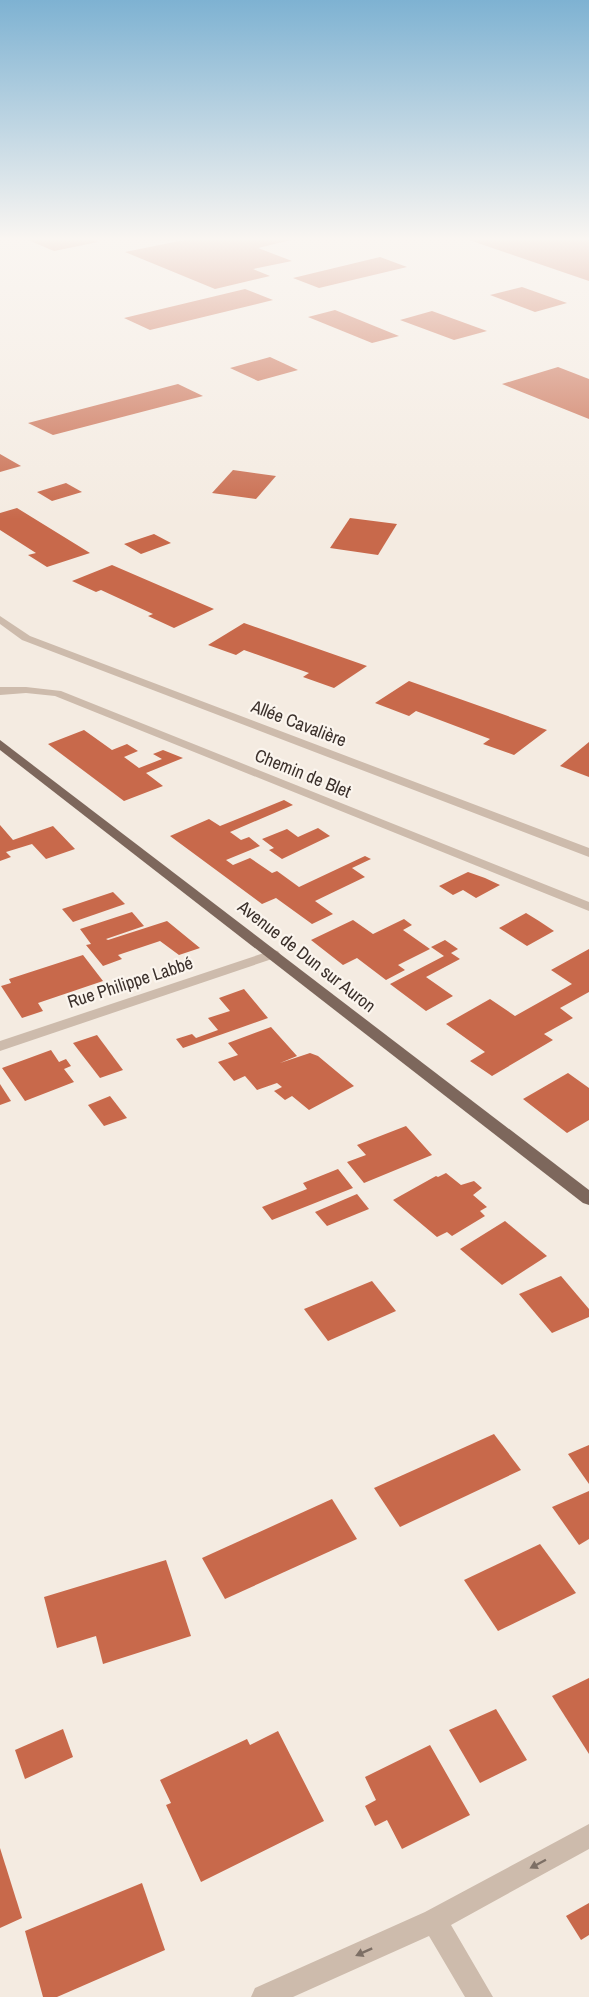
<svg xmlns="http://www.w3.org/2000/svg" width="589" height="1997" viewBox="0 0 589 1997" font-family="'Archivo Narrow',sans-serif">
	<style>
		.building { fill: #c8694b }
		.lines { fill: none; stroke-linecap: round; stroke-linejoin: round }
		.minor { fill: #cdbbac; fill-rule: evenodd }
		.primary { fill: #7d675c; fill-rule: evenodd }
		.oneway { fill: #7d6f65 }
		.labels { text-anchor: middle; dominant-baseline: central; stroke-width: 4.5; stroke-linejoin: round; paint-order: stroke }
		.street-label { font-size: 18px; fill: #3b302b; stroke: #fbf5ee }
	</style>
	<rect width="100%" height="100%" fill="#f4ebe1"/>
	<g class="building">
		<path d="M28 240H93L98 242 54 251Z"/>
		<path d="M184 240H291L258 248 292 261 253 269 270 276 215 289 125 252Z"/>
		<path d="M469 240H589V281Z"/>
		<path d="M380 257 407 267 319 288 293 278Z"/>
		<path d="M522 287 567 303 535 312 490 295Z"/>
		<path d="M245 289 273 300 150 330 124 318Z"/>
		<path d="M335 310 399 336 372 343 308 317Z"/>
		<path d="M432 311 487 331 454 340 400 320Z"/>
		<path d="M270 357 298 370 258 381 230 368Z"/>
		<path d="M558 367 589 379V419L502 384Z"/>
		<path d="M178 384 203 396 53 435 28 423Z"/>
		<path d="M0 454 21 466 0 472Z"/>
		<path d="M233 470 276 476 256 499 212 493Z"/>
		<path d="M66 483 82 492 52 501 37 492Z"/>
		<path d="M17 508 90 553 47 567 28 555 36 553 0 530V513Z"/>
		<path d="M350 518 397 524 378 555 330 548Z"/>
		<path d="M154 534 171 543 141 554 124 544Z"/>
		<path d="M112 565 214 609 174 628 148 616 153 614 101 590 96 592 72 581Z"/>
		<path d="M244 623 367 666 334 688 303 677 309 673 244 650 236 655 208 645Z"/>
		<path d="M409 681 547 730 514 755 483 744 490 739 416 711 409 716 375 703Z"/>
		<path d="M84 730 112 750 127 744 138 751 124 757 139 768 162 759 153 754 163 750 183 758 146 773 163 786 124 801 48 744Z"/>
		<path d="M589 742V777L560 766Z"/>
		<path d="M284 800 293 805 230 832 241 840 249 837 260 846 226 860 233 865 250 858 272 873 277 871 299 887 365 856 371 859 352 868 365 877 315 901 333 914 312 924 276 898 262 904 170 836 209 819 220 826Z"/>
		<path d="M0 825 13 840 53 826 75 849 46 859 32 844 6 852 11 857 0 861Z"/>
		<path d="M318 828 330 836 282 859 269 850 274 848 262 839 287 829 298 837Z"/>
		<path d="M468 872 485 878 500 885 476 898 463 890 453 895 439 886Z"/>
		<path d="M113 892 125 904 73 922 62 909Z"/>
		<path d="M132 912 144 926 106 939 108 940 167 921 200 948 179 955 160 941 118 955 122 959 103 966 86 945 91 944 80 929Z"/>
		<path d="M526 913 539 921 554 931 527 946 499 928Z"/>
		<path d="M404 919 412 925 403 930 430 949 398 965 405 970 386 980 357 958 343 965 311 940 353 920 373 934Z"/>
		<path d="M445 940 458 949 451 953 460 959 426 977 453 996 426 1011 390 984 444 956 431 947Z"/>
		<path d="M589 949V992L560 1008 573 1018 544 1034 553 1040 492 1076 470 1061 485 1052 446 1024 490 999 515 1016 572 984 551 970Z"/>
		<path d="M83 955 103 981 38 1003 43 1011 22 1018 1 986 11 983 9 979Z"/>
		<path d="M244 989 268 1018 183 1048 176 1039 192 1034 196 1038 218 1030 208 1018 230 1011 219 998Z"/>
		<path d="M271 1027 297 1056 280 1063 310 1053 318 1056 354 1086 309 1110 292 1096 285 1100 274 1091 282 1087 277 1083 257 1090 245 1076 234 1081 218 1062 238 1055 228 1043Z"/>
		<path d="M97 1035 123 1070 100 1078 73 1043Z"/>
		<path d="M51 1050 59 1062 66 1059 71 1066 64 1069 74 1082 25 1101 2 1068Z"/>
		<path d="M568 1073 589 1088V1120L567 1133 523 1099Z"/>
		<path d="M0 1084 11 1101 0 1105Z"/>
		<path d="M110 1096 127 1118 104 1126 88 1105Z"/>
		<path d="M406 1126 432 1155 364 1183 347 1162 366 1155 357 1145Z"/>
		<path d="M338 1169 353 1188 272 1220 262 1207 307 1189 303 1183Z"/>
		<path d="M446 1173 461 1185 474 1181 482 1188 473 1195 487 1207 480 1211 485 1216 452 1236 447 1232 437 1237 393 1200 436 1176 438 1177Z"/>
		<path d="M357 1194 369 1209 327 1226 315 1212Z"/>
		<path d="M505 1221 547 1256 502 1285 460 1249Z"/>
		<path d="M561 1276 589 1309V1317L552 1333 519 1294Z"/>
		<path d="M372 1281 396 1311 328 1341 304 1309Z"/>
		<path d="M494 1434 521 1470 400 1527 374 1488Z"/>
		<path d="M589 1445V1484L568 1454Z"/>
		<path d="M589 1491V1539L579 1545 552 1507Z"/>
		<path d="M332 1499 357 1539 225 1599 202 1558Z"/>
		<path d="M540 1544 576 1593 498 1631 464 1580Z"/>
		<path d="M166 1560 191 1636 103 1664 96 1636 57 1648 44 1597Z"/>
		<path d="M589 1678V1754L552 1696Z"/>
		<path d="M496 1709 527 1760 480 1783 449 1730Z"/>
		<path d="M63 1729 73 1757 25 1779 15 1750Z"/>
		<path d="M278 1731 324 1821 201 1882 166 1805 171 1803 160 1780 247 1739 250 1745Z"/>
		<path d="M430 1745 470 1815 402 1849 387 1820 375 1826 365 1806 376 1800 365 1777Z"/>
		<path d="M0 1848 22 1918 0 1928Z"/>
		<path d="M142 1883 165 1950 57 1997H43L25 1931Z"/>
		<path d="M589 1903V1935L581 1940 566 1916Z"/>
	</g>
	<g class="lines">
		<g class="minor">
			<path d="M0 616 30 636 589 848V857L22 640 0 624Z"/>
			<path d="M0 687H26L61 691 589 902V911L55 696 26 693 0 695Z"/>
			<path d="M273 950 278 951 280 954 278 957 0 1051V1041Z"/>
			<path d="M589 1824V1849L451 1925 493 1997H465L429 1936 293 1997H251L255 1988 425 1912Z"/>
		</g>
		<path class="primary" d="M0 740 589 1190V1205L583 1203 0 750Z"/>
	</g>
	<defs><path id="oneway-solid" d="M-6-.8H1V-3.2L6.5 0L1 3.2V.8H-6Z" transform="scale(1.5)"/></defs>
	<g class="oneway">
		<use href="#oneway-solid" transform="translate(538 1864) rotate(152)"/>
		<use href="#oneway-solid" transform="translate(364 1952) rotate(156)"/>
	</g>
	<linearGradient id="sky" x2="0" y2="1"><stop stop-color="#7eb2d2"/><stop offset="0.46" stop-color="#faf6f2"/><stop offset="1" stop-color="#faf6f2" stop-opacity="0"/></linearGradient>
	<rect width="589" height="519" fill="url(#sky)"/>
	<g class="labels">
		<g class="street-label">
			<text transform="translate(299 723) rotate(21)">Allée Cavalière</text>
			<text transform="translate(303 773) rotate(22)">Chemin de Blet</text>
			<text transform="translate(307 956) rotate(38)">Avenue de Dun sur Auron</text>
			<text transform="translate(130 982) rotate(-18)">Rue Philippe Labbé</text>
		</g>
	</g>
</svg>
